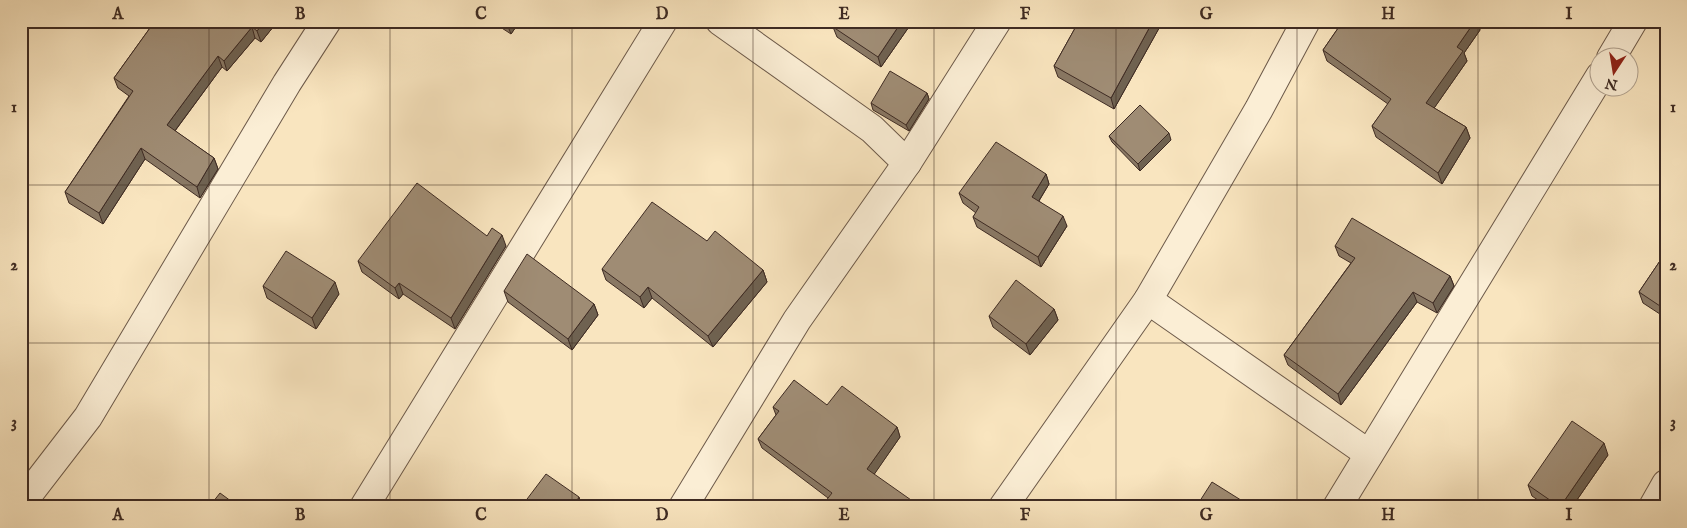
<svg xmlns="http://www.w3.org/2000/svg" width="1687" height="528" viewBox="0 0 1687 528" font-family="'IM FELL English',serif">
	<style>
		.lines { fill: none; stroke-linecap: round; stroke-linejoin: round }
		.minor-casing { stroke: #6d5a4a; stroke-width: 30 }
		.minor { stroke: #fbeed5; stroke-width: 28 }
		.wall { fill: #897864; stroke: #3e2b23 }
		.shaded-wall { fill: #6f6251; stroke: #3e2b23 }
		.building { fill: #9f8c74; stroke: #3e2b23 }
		.grid { fill: none; stroke: #3e2b23; stroke-width: 1; stroke-opacity: 0.55 }
		.neatline { fill: none; stroke: #3e2b23; stroke-width: 2 }
		.grid-label { font-size: 16px; text-anchor: middle; font-weight: bold; fill: #3e2b23 }
	</style>
	<rect width="100%" height="100%" fill="#f9e5bf"/>
	<filter id="stains"><feTurbulence type="fractalNoise" baseFrequency=".004" numOctaves="4"/><feColorMatrix values="0 0 0 0 .2 0 0 0 0 .09 0 0 0 0 .02 0 0 0 .5 -.17"/></filter>
	<radialGradient id="worn" r=".72"><stop offset=".6" stop-color="#630" stop-opacity="0"/><stop offset="1" stop-color="#630" stop-opacity=".3"/></radialGradient>
	<g class="lines">
		<defs>
			<g id="minor">
				<path d="M720 21 872 129 907 163"/>
				<path d="M1611 58 1633 21"/>
				<path d="M1148 300 1369 454"/>
				<path d="M21 504 88 417 287 83 327 21"/>
				<path d="M364 507 663 21"/>
				<path d="M683 507 797 320 907 163 997 21"/>
				<path d="M1003 507 1148 300 1259 109 1306 21"/>
				<path d="M1337 507 1600 76"/>
				<path d="M1653 507 1666 484"/>
			</g>
		</defs>
		<use href="#minor" class="minor-casing"/>
		<use href="#minor" class="minor"/>
	</g>
	<g class="wall">
		<path d="M155 21H278L261 42 255 38 227 71 222 67 175 131 214 158 218 169 200 198 145 159 103 224 69 203 65 192 129 96 118 88 114 78Z"/>
		<path d="M491 21H520L511 34Z"/>
		<path d="M913 21 881 67 837 37 833 27Z"/>
		<path d="M1079 21H1163L1114 109 1058 77 1054 66Z"/>
		<path d="M1343 21H1477L1480 30 1464 53 1467 61 1434 108 1466 127 1470 138 1442 184 1376 137 1372 126 1388 104 1327 61 1323 50Z"/>
		<path d="M927 93 929 99 909 131 873 110 871 103Z"/>
		<path d="M1109 136 1171 140 1140 171 1112 142Z"/>
		<path d="M1046 174 1049 184 1039 201 1067 226 1041 267 977 227 973 217 976 213 963 203 959 193Z"/>
		<path d="M487 236 506 246 455 329 403 294 399 299 362 272 358 261Z"/>
		<path d="M707 241 763 270 767 282 713 347 652 298 644 308 606 280 602 269Z"/>
		<path d="M1335 246 1450 276 1454 286 1437 313 1417 302 1341 405 1288 365 1284 355 1351 263 1339 256Z"/>
		<path d="M1666 252V318L1643 303 1639 292Z"/>
		<path d="M263 286 339 294 316 329 267 298Z"/>
		<path d="M504 291 594 304 598 315 572 350 508 302Z"/>
		<path d="M1054 309 1058 320 1030 355 993 327 989 316Z"/>
		<path d="M827 405 897 427 900 437 874 474 828 498 762 448 758 439 776 415 773 407Z"/>
		<path d="M1608 455 1572 507H1548L1532 496 1528 485Z"/>
	</g>
	<g class="shaded-wall">
		<path d="M265 21H278L261 42 257 31Z"/>
		<path d="M509 21H520L511 34 507 24Z"/>
		<path d="M902 21H913L881 67 878 57Z"/>
		<path d="M1153 21H1163L1114 109 1111 98Z"/>
		<path d="M1475 21H1477L1480 30 1464 53 1467 61 1430 114 1426 103 1457 47Z"/>
		<path d="M252 27 255 38 227 71 224 61Z"/>
		<path d="M218 56 222 67 171 136 167 125Z"/>
		<path d="M927 93 929 99 909 131 906 125Z"/>
		<path d="M1466 127 1470 138 1442 184 1438 173Z"/>
		<path d="M1169 133 1171 140 1140 171 1138 164Z"/>
		<path d="M141 148 145 159 103 224 99 213Z"/>
		<path d="M214 158 218 169 200 198 197 187Z"/>
		<path d="M1046 174 1049 184 1035 207 1032 197Z"/>
		<path d="M1063 216 1067 226 1041 267 1038 257Z"/>
		<path d="M502 235 506 246 455 329 451 318Z"/>
		<path d="M763 270 767 282 713 347 708 336Z"/>
		<path d="M1450 276 1454 286 1437 313 1433 303Z"/>
		<path d="M335 282 339 294 316 329 312 318Z"/>
		<path d="M399 283 403 294 399 299 395 288Z"/>
		<path d="M648 287 652 298 644 308 640 297Z"/>
		<path d="M1413 292 1417 302 1341 405 1338 394Z"/>
		<path d="M594 304 598 315 572 350 568 339Z"/>
		<path d="M1054 309 1058 320 1030 355 1026 344Z"/>
		<path d="M897 427 900 437 871 479 867 469Z"/>
		<path d="M1604 443 1608 455 1572 507H1560Z"/>
		<path d="M579 497 581 503 579 507H573Z"/>
	</g>
	<g class="building">
		<path d="M155 21H265L257 31 252 27 224 61 218 56 167 125 214 158 197 187 141 148 99 213 65 192 133 91 114 78Z"/>
		<path d="M837 21H902L878 57 833 27Z"/>
		<path d="M1079 21H1153L1111 98 1054 66Z"/>
		<path d="M1343 21H1475L1457 47 1463 51 1426 103 1466 127 1438 173 1372 126 1391 99 1323 50Z"/>
		<path d="M890 71 927 93 906 125 871 103Z"/>
		<path d="M1140 105 1169 133 1138 164 1109 136Z"/>
		<path d="M996 142 1046 174 1032 197 1063 216 1038 257 973 217 979 207 959 193Z"/>
		<path d="M417 183 487 236 492 228 502 235 451 318 399 283 395 288 358 261Z"/>
		<path d="M652 202 707 241 715 231 763 270 708 336 648 287 640 297 602 269Z"/>
		<path d="M1352 218 1450 276 1433 303 1413 292 1338 394 1284 355 1355 258 1335 246Z"/>
		<path d="M286 251 335 282 312 318 263 286Z"/>
		<path d="M1666 252V310L1639 292Z"/>
		<path d="M527 254 594 304 568 339 504 291Z"/>
		<path d="M1016 280 1054 309 1026 344 989 316Z"/>
		<path d="M794 380 827 405 842 386 897 427 867 469 921 507H821L832 493 758 439 779 411 773 407Z"/>
		<path d="M1572 421 1604 443 1560 507 1528 485Z"/>
		<path d="M546 474 579 497 573 507H521Z"/>
		<path d="M1212 482 1252 507H1196Z"/>
		<path d="M220 493 239 507H209Z"/>
	</g>
	<path class="grid" d="M209 21V507M390 21V507M572 21V507M753 21V507M934 21V507M1116 21V507M1297 21V507M1478 21V507M21 185H1666M21 343H1666"/>
	<rect width="1687" height="528" fill="none" stroke="#f9e5bf" stroke-width="55"/>
	<g transform="translate(1614 72) rotate(192)"><circle r="24" fill="#fbeed5" stroke="#afa08e"/>
	<path d="M0-4L9 19L0 12L-9 19Z" fill="#8f2418"/>
	<text y="-8" font-size="14" font-weight="bold" text-anchor="middle" fill="#3e2b23">N</text>
	</g>
	<rect x="28" y="28" width="1632" height="472" class="neatline"/>
	<g class="grid-label">
		<text x="118" y="19">A</text>
		<text x="300" y="19">B</text>
		<text x="481" y="19">C</text>
		<text x="662" y="19">D</text>
		<text x="844" y="19">E</text>
		<text x="1025" y="19">F</text>
		<text x="1206" y="19">G</text>
		<text x="1388" y="19">H</text>
		<text x="1569" y="19">I</text>
		<text x="14" y="112">1</text>
		<text x="1673" y="112">1</text>
		<text x="14" y="270">2</text>
		<text x="1673" y="270">2</text>
		<text x="14" y="427">3</text>
		<text x="1673" y="427">3</text>
		<text x="118" y="520">A</text>
		<text x="300" y="520">B</text>
		<text x="481" y="520">C</text>
		<text x="662" y="520">D</text>
		<text x="844" y="520">E</text>
		<text x="1025" y="520">F</text>
		<text x="1206" y="520">G</text>
		<text x="1388" y="520">H</text>
		<text x="1569" y="520">I</text>
	</g>
	<rect width="100%" height="100%" filter="url(#stains)"/>
	<rect width="100%" height="100%" fill="url(#worn)"/>
</svg>
